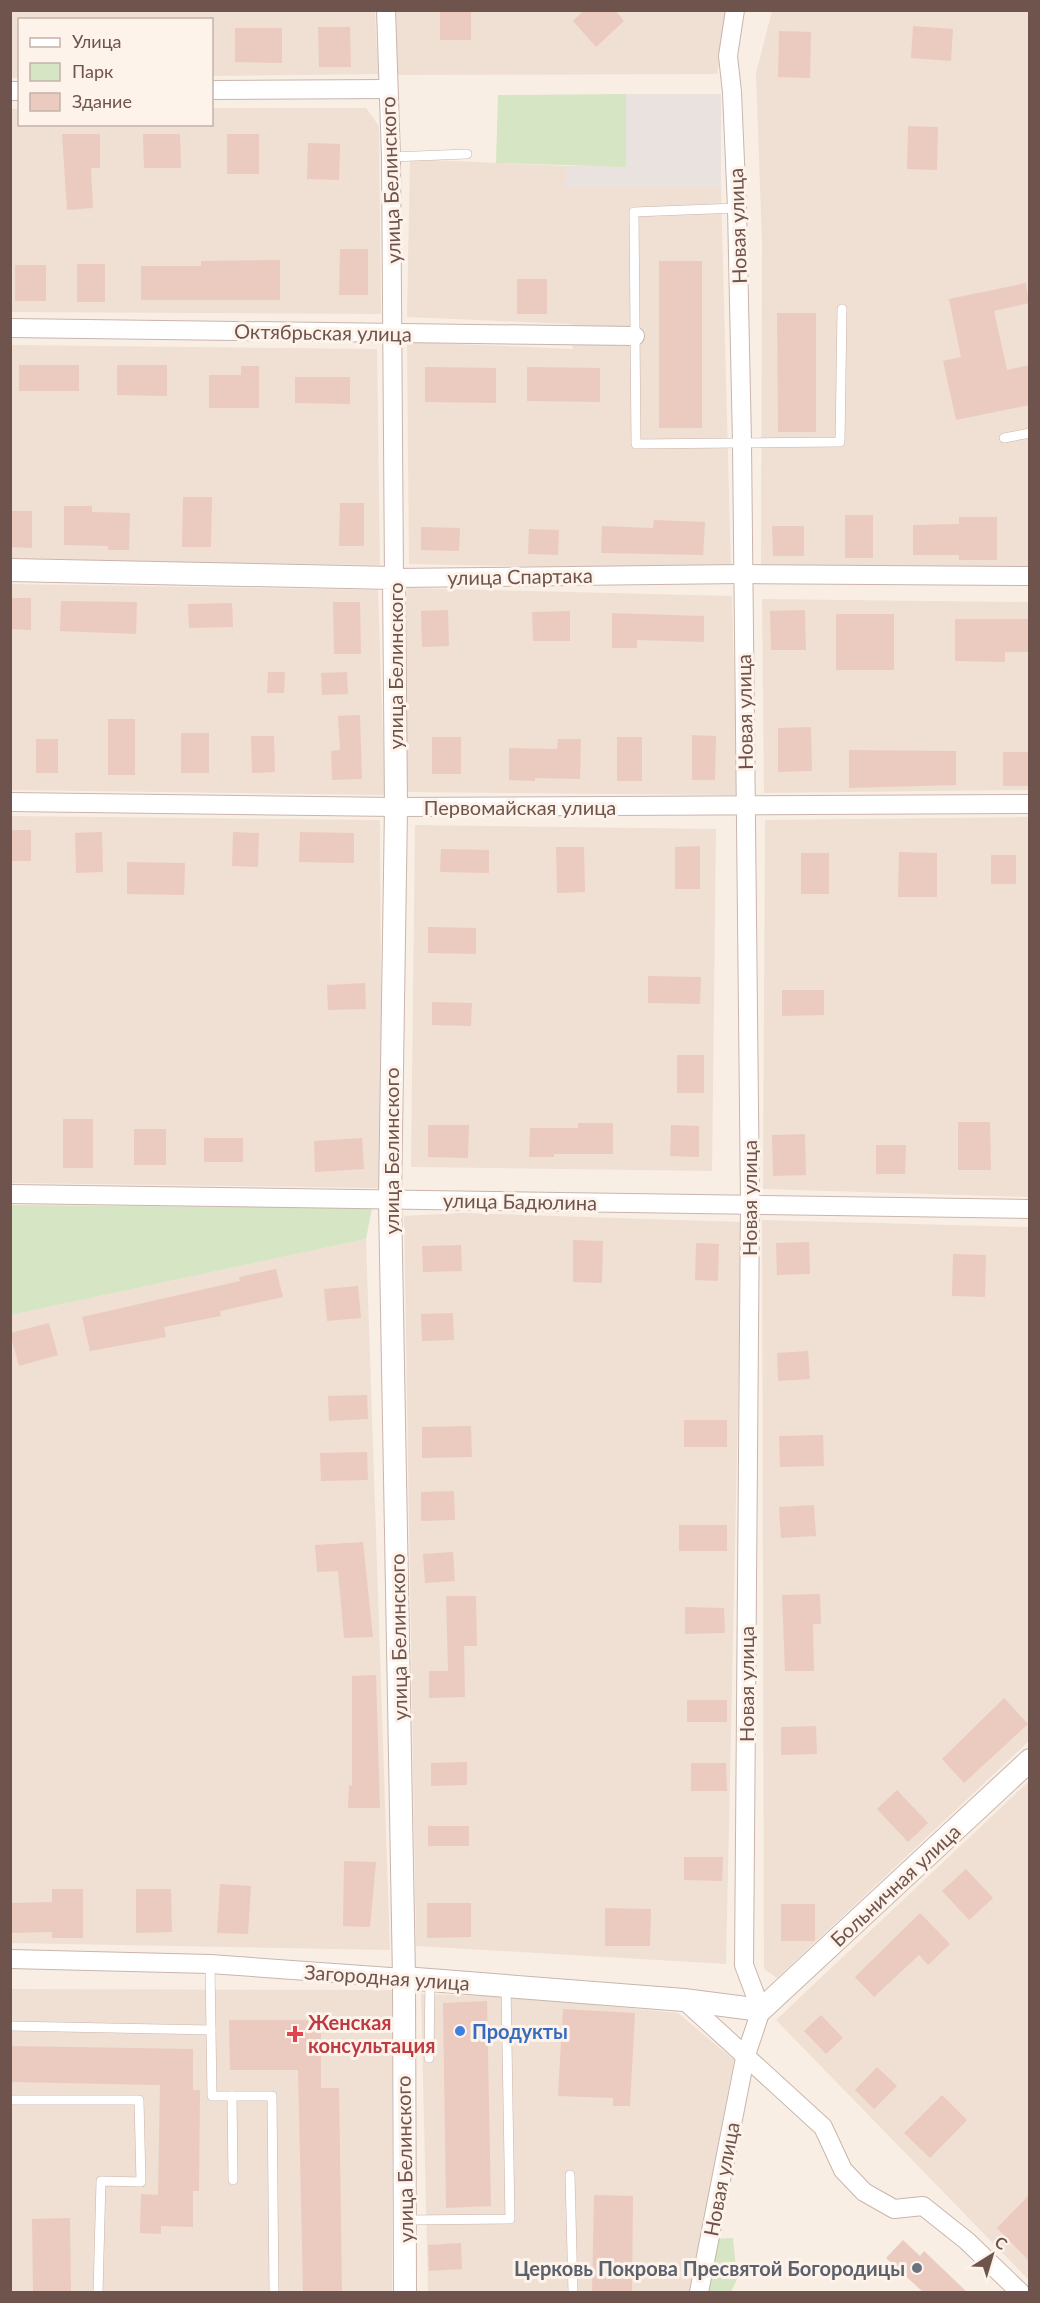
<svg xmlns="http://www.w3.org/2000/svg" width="1040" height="2303" viewBox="0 0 1040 2303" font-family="Lato,sans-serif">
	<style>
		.residential { fill: #f0dfd3 }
		.industrial { fill: #e9e2de }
		.green { fill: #d6e5c4 }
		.building { fill: #ebcbbf }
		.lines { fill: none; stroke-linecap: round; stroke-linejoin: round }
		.service-casing { stroke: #c9b5ac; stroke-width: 10 }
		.minor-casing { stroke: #c9b5ac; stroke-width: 20 }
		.tertiary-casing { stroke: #c9b5ac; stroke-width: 24 }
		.service { stroke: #fff; stroke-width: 9 }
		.minor { stroke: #fff; stroke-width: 18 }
		.tertiary { stroke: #fff; stroke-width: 22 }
		.shop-dot { fill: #3f7fe0; stroke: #fdf3ea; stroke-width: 2 }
		.health-dot { fill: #e0444e; stroke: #fdf3ea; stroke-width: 2 }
		.worship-dot { fill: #6b7280; stroke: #fdf3ea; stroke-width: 2 }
		.labels { text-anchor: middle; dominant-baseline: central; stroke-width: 6; stroke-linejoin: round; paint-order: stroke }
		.street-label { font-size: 20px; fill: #6f544d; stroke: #fdf3ea }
		.health-label { font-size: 20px; font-weight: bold; fill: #be3a42; stroke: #fdf3ea; text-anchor: start }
		.shop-label { font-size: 20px; font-weight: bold; fill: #366cbe; stroke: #fdf3ea; text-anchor: start }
		.worship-label { font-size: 20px; font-weight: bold; fill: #5b616d; stroke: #fdf3ea; text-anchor: end }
	</style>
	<rect width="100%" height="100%" fill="#f9eee4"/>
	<g class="residential">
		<path d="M10 11H375L378 74 212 76V20H20L19 78H11Z"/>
		<path d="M396 11H728L717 74 398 75Z"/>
		<path d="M772 11H1029V569L761 568 762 241 756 73Z"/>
		<path d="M212 108H366L379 126 381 314 11 312 10 109H19L20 124H212Z"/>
		<path d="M410 159 566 166V188H721L731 570 409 564 407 342 573 349 571 324 407 317Z"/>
		<path d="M11 345 377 349 380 565 11 560Z"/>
		<path d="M11 584 378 590 385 795 11 790Z"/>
		<path d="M407 588 732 596 737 795 407 792Z"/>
		<path d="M762 599 1029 602V790L764 793Z"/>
		<path d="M11 816 380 820 382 1188 11 1183Z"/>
		<path d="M1029 817V1197L763 1189 765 820Z"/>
		<path d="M415 825 716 829 712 1171 411 1167Z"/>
		<path d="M462 1213 742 1222 726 1964 416 1946 404 1216Z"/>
		<path d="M762 1220 1030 1227 1029 1741 777 1978 764 1969Z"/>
		<path d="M366 1239 390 1950 11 1943V1315Z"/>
		<path d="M1029 1781V2280L776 2020Z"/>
		<path d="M11 1989 392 1990V2292H11Z"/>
		<path d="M421 1994 517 1997 678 2013 734 2060 690 2292H428Z"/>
	</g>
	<path class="industrial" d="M626 94H721V188H566V166H626Z"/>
	<g class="green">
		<path d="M626 94V167L496 163 498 95Z"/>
		<path d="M11 1205 372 1208 366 1239 11 1315Z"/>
		<path d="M733 2238 737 2279 731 2292H707L715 2239Z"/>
	</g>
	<g class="building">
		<rect x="440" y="10" width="31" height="30"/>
		<path d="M584 10H615L624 21 596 47 573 21Z"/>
		<path d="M913 26 953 29 951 61 911 58Z"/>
		<path d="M318 27H350L351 67H319Z"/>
		<path d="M235 28H282V63L235 62Z"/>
		<path d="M779 31 811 32 810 78 778 77Z"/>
		<path d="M908 126 938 127 937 170 907 169Z"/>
		<path d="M62 134H100V168H91L93 208 67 210Z"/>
		<path d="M143 134H180L181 168H144Z"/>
		<rect x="227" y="134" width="32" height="40"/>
		<path d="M308 143 340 144 339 180 307 179Z"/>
		<path d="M340 249H368V295H339Z"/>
		<path d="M280 260V300H141V266H201V261Z"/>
		<rect x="659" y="261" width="43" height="167"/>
		<rect x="77" y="264" width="28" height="38"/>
		<rect x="15" y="265" width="31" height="36"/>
		<rect x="517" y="279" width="30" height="35"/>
		<path d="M1026 283 1029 303 994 311 1007 370 1029 365V405L956 420 943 361 961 357 949 299Z"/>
		<path d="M777 313H816V432H778Z"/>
		<rect x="19" y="365" width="60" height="26"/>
		<path d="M117 365H167V396L117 395Z"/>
		<path d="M241 366H259V408H209V375H241Z"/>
		<path d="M425 367 496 368V403L425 402Z"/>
		<path d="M527 367 600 368V402L527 401Z"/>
		<path d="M295 377H350V404L295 403Z"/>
		<path d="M183 497H212L211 547H182Z"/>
		<path d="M340 503H364V546H339Z"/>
		<path d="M64 506H92V512L130 513 129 550H108V546L64 545Z"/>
		<path d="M10 511H32V548L10 547Z"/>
		<rect x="845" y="515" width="28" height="43"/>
		<path d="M959 517H997V560H959V555H913V525L959 524Z"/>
		<path d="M654 520 705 522 703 555 601 553 602 526 653 528Z"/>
		<path d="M772 526H804V556H773Z"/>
		<path d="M421 527 460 528 459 551 421 550Z"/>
		<path d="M529 529 559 530 558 555 528 554Z"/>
		<path d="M10 598H31V630L10 629Z"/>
		<path d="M61 601 137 602 136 634 60 631Z"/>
		<path d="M333 602H360L361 654H334Z"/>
		<path d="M232 603 233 627 189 628 188 604Z"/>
		<path d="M448 610 449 646 422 647 421 611Z"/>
		<path d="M805 610 806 650H771L770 611Z"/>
		<path d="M570 611V641H533L532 612Z"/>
		<path d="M612 613 704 616V642L637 640V648H612Z"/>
		<rect x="836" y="614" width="58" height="56"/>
		<path d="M955 619H1029V652H1005V662L955 661Z"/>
		<path d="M268 672H285L284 693H267Z"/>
		<path d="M347 672 348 694 322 695 321 673Z"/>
		<path d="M360 715 362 779 332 780 331 751 340 750 338 716Z"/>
		<rect x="108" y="719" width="27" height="56"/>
		<path d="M811 727 812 771 778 772V728Z"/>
		<rect x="181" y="733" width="28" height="40"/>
		<path d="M692 735 716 736 715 780H692Z"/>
		<path d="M251 736H274L275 772 252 773Z"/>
		<rect x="432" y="737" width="29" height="37"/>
		<rect x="617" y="737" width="25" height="44"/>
		<rect x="36" y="739" width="22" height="34"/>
		<path d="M558 739H581L580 779 535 778V781L509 780V748L557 749Z"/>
		<path d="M849 750 956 751V785L849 788Z"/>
		<rect x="1003" y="752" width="26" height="34"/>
		<rect x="10" y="830" width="21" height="31"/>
		<path d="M102 832 103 872 76 873 75 833Z"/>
		<path d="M233 832 259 833 258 867 232 866Z"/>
		<path d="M300 832 354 833V863L299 862Z"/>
		<path d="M700 846V889H675V847Z"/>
		<path d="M556 847H584L585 892 557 893Z"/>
		<path d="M441 849 489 850V873L440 872Z"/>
		<path d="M899 852 937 853V897H898Z"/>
		<rect x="801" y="853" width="28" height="41"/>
		<rect x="991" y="855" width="25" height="29"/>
		<path d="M127 862 185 863 184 895 127 894Z"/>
		<path d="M428 927 476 928V954L428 953Z"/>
		<path d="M648 976 701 977 700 1004 648 1003Z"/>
		<path d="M365 983 366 1009 328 1010 327 985Z"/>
		<path d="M782 990H824V1015L782 1016Z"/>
		<path d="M432 1002 472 1003 471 1026 432 1025Z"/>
		<rect x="677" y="1055" width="27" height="38"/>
		<rect x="63" y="1119" width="30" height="49"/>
		<path d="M958 1122H990L991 1170H958Z"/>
		<path d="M578 1123H613V1154H554V1157H529L530 1128H578Z"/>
		<path d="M428 1125H469L468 1158 428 1157Z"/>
		<path d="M671 1125 699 1126V1157L670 1156Z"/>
		<rect x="134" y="1129" width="32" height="36"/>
		<path d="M805 1134 806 1175 773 1176 772 1135Z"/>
		<rect x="204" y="1138" width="39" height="24"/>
		<path d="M362 1138 364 1169 315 1172 314 1141Z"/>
		<path d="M876 1145H906L905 1174H876Z"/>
		<path d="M573 1240 603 1241 602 1283 573 1282Z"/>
		<path d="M809 1242 810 1274 777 1275 776 1243Z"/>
		<path d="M696 1243 719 1244 718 1281 695 1280Z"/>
		<path d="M461 1245 462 1271 423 1272 422 1246Z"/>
		<path d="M953 1254 986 1255 985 1297 952 1296Z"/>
		<path d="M276 1269 283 1297 220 1311 221 1316 164 1327 166 1337 90 1351 82 1317 240 1281 239 1277Z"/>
		<path d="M358 1286 361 1318 327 1321 324 1289Z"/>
		<path d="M453 1313 454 1340 422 1341 421 1314Z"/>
		<path d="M49 1323 58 1355 19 1366 10 1333Z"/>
		<path d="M808 1351 810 1379 778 1381 777 1353Z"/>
		<path d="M367 1395 368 1419 329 1421 328 1396Z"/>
		<rect x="684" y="1420" width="43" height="27"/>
		<path d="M471 1426 472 1457 422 1458V1427Z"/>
		<path d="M823 1435 824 1466 780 1467 779 1436Z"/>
		<path d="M367 1452 368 1480 321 1481 320 1453Z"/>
		<path d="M454 1491 455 1520 421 1521V1492Z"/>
		<path d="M814 1505 816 1536 781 1538 779 1507Z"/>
		<rect x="679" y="1525" width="48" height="26"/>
		<path d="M363 1542 373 1637 344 1638 338 1571 317 1572 315 1545Z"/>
		<path d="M453 1552 455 1581 425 1583 423 1554Z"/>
		<path d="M820 1594 821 1624H813L814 1671H785L782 1595Z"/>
		<path d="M446 1596H476L477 1646H464L465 1697 429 1698V1671H448Z"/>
		<path d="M685 1607 724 1608 725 1633 685 1634Z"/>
		<path d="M376 1675 380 1808H348L349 1785 352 1786V1676Z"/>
		<path d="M1004 1698 1028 1724 964 1783 942 1759Z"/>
		<rect x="687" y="1700" width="40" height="22"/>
		<path d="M816 1726 817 1754 781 1755V1727Z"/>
		<path d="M467 1762V1785L431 1786V1763Z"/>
		<path d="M691 1763H726L727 1791H691Z"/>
		<path d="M897 1790 928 1823 908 1842 877 1809Z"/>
		<rect x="428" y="1826" width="41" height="20"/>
		<path d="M684 1857H723L722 1881 684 1880Z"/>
		<path d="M344 1861 376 1862 370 1927 343 1926Z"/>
		<path d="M966 1869 993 1898 969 1920 942 1891Z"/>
		<path d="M220 1884 251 1886 248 1934 217 1933Z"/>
		<path d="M52 1889H83V1938H52V1932L10 1933V1903L52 1902Z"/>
		<path d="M136 1889H171L172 1932 136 1933Z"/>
		<path d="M427 1903H471V1937L427 1938Z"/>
		<rect x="781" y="1904" width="34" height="37"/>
		<path d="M605 1908 651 1909 650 1946H605Z"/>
		<path d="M920 1913 950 1944 928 1965 919 1955 874 1997 855 1977Z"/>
		<path d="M487 2001 491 2206 446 2208 443 2003Z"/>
		<path d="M563 2009 635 2013 630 2106H613V2098L558 2096Z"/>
		<path d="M821 2015 843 2038 826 2054 804 2031Z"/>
		<path d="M229 2020H321V2088H339L342 2292H303L298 2070H230Z"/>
		<path d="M10 2046 193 2049V2090H200L199 2191H193V2227L161 2226V2234L140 2233 141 2194 158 2195 160 2085 10 2082Z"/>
		<path d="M877 2067 897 2086 874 2109 855 2090Z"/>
		<path d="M942 2095 967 2120 930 2158 904 2133Z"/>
		<path d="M594 2195 633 2196 632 2292H592Z"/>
		<path d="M1029 2195V2261L997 2228Z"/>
		<path d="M70 2218 71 2292H33L32 2219Z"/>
		<path d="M903 2240 920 2256 924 2251 967 2292H923L886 2258Z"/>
		<path d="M461 2243 462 2269 429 2271 428 2245Z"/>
	</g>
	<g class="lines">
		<defs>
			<g id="service">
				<path d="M391 157 467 154"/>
				<path d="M737 208 634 212 636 444 840 442 842 309"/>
				<path d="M1004 438 1030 433"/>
				<path d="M210 1964 212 2096H272L274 2292"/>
				<path d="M10 2026 211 2030"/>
				<path d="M429 2058 430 1980"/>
				<path d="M232 2096 233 2180"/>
				<path d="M10 2100H139L141 2182 101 2181 98 2292"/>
				<path d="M570 2175 573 2292"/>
				<path d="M406 2220 510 2219 506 1986"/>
			</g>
			<g id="minor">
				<path d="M386 10 391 157 394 578 742 574 1030 576"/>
				<path d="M212 90 387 89"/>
				<path d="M10 91H20"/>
				<path d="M10 328 635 336"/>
				<path d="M10 802 396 807 1030 804"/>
				<path d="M10 1194 1030 1209"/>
				<path d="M10 1959 210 1964 404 1978"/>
				<path d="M684 2000 823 2127 843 2170 864 2192 894 2209 923 2206 967 2241 1020 2292"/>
				<path d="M699 2292 745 2058 761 2010 744 1965 750 1203 742 443 737 208 732 92 728 56 735 10"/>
			</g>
			<g id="tertiary">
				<path d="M10 570 394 578 396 807 390 1199 404 1978 405 2292"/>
				<path d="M404 1978 684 2000 761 2010 1030 1760"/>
			</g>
		</defs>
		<use href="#service" class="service-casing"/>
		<use href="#minor" class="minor-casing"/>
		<use href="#tertiary" class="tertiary-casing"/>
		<use href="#service" class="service"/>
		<use href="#minor" class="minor"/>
		<use href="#tertiary" class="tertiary"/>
	</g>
	<circle class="shop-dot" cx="460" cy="2031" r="6"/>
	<path class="health-dot" d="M292 2025h6v6h6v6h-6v6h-6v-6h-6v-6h6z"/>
	<circle class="worship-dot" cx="917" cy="2268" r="6"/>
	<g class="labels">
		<g class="street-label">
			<text transform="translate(390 180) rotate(-92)">улица Белинского</text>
			<text transform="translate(737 226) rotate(-92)">Новая улица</text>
			<text transform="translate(323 332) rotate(1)">Октябрьская улица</text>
			<text transform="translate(520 576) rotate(-1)">улица Спартака</text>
			<text transform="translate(395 666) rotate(-90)">улица Белинского</text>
			<text transform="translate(744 712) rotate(-91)">Новая улица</text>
			<text x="520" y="807">Первомайская улица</text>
			<text transform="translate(391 1151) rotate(-90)">улица Белинского</text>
			<text transform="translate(749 1198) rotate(-90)">Новая улица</text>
			<text transform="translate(520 1201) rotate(1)">улица Бадюлина</text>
			<text transform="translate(398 1637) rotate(-91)">улица Белинского</text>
			<text transform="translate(746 1684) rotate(-90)">Новая улица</text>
			<text transform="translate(895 1885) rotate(-43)">Больничная улица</text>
			<text transform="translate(387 1977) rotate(4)">Загородная улица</text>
			<text transform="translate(404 2159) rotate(-91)">улица Белинского</text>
			<text transform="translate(721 2179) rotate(-79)">Новая улица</text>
		</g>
		<g class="health-label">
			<text x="308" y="2022">Женская<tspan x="308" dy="23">консультация</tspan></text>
		</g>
		<g class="shop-label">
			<text x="472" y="2031">Продукты</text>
		</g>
		<g class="worship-label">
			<text x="905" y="2268">Церковь Покрова Пресвятой Богородицы</text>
		</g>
	</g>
	<rect width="1040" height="2303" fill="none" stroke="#6f544d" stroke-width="24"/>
	<rect x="18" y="18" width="195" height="108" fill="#fdf3ea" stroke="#c4b3ab" stroke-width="1.5"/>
	<rect x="30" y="38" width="30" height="9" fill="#ffffff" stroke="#c4b3ab" stroke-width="1.5"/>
	<text x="72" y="48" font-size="18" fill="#6f544d">Улица</text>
	<rect x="30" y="63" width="30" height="18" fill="#d6e5c4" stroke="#c4b3ab" stroke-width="1.5"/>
	<text x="72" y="78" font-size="18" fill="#6f544d">Парк</text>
	<rect x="30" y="93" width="30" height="18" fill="#ebcbbf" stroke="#c4b3ab" stroke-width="1.5"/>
	<text x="72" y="108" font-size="18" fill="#6f544d">Здание</text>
	<g transform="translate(992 2255) rotate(37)" stroke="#fdf3ea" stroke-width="4.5" paint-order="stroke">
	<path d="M0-4.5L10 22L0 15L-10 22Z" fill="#6f544d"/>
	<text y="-9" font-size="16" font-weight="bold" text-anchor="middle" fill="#6f544d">С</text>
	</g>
</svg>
